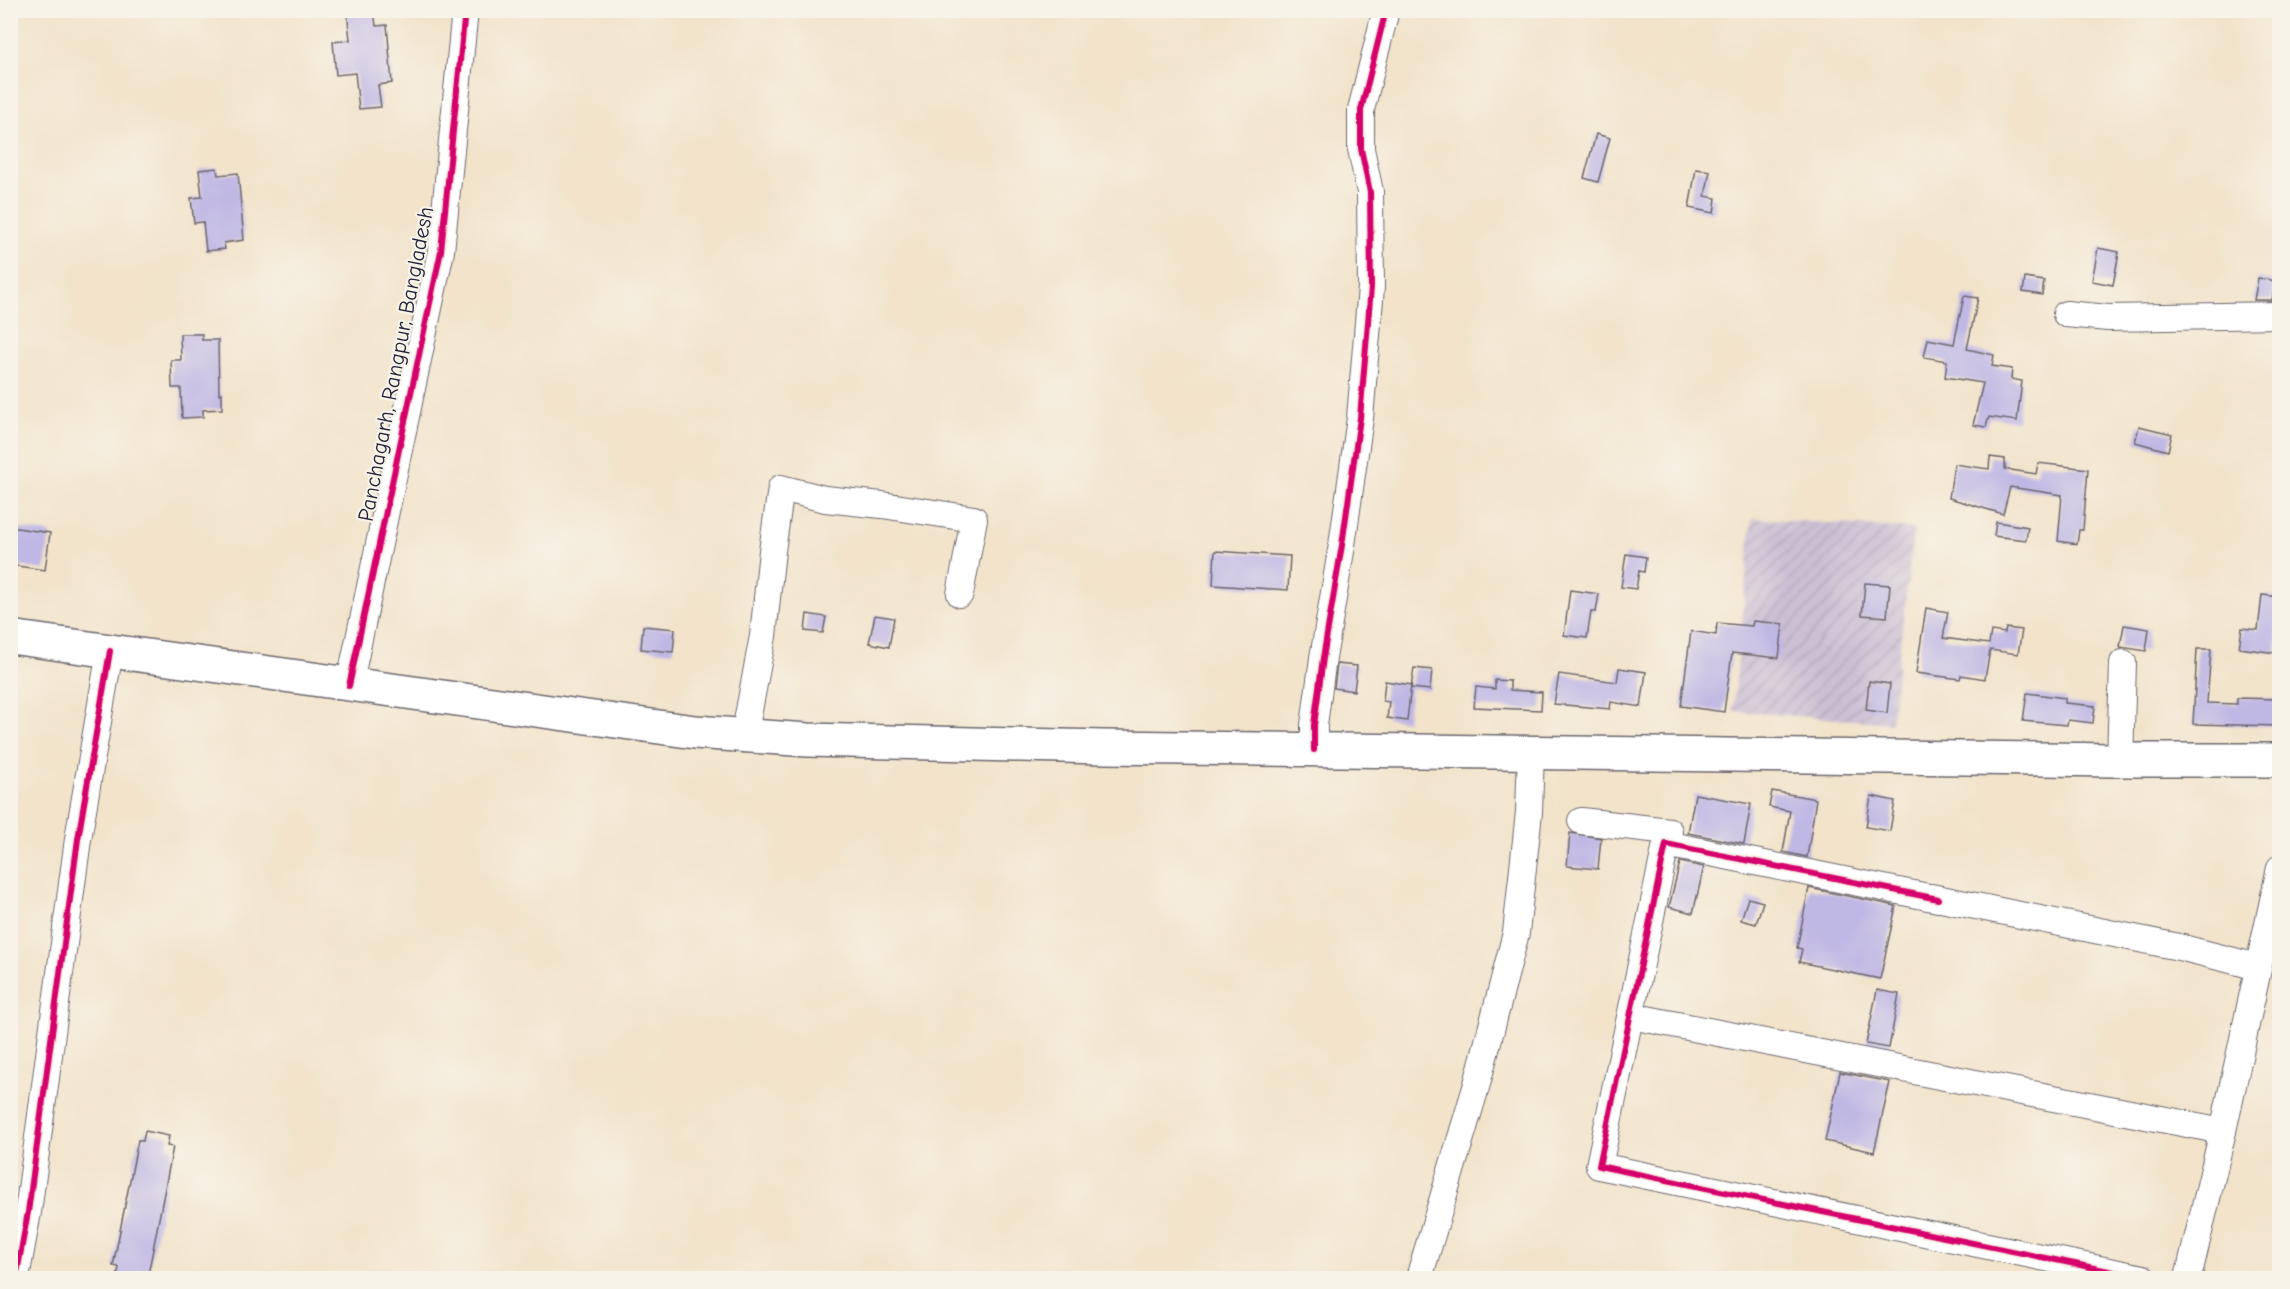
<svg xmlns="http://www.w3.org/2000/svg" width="2290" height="1289" viewBox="0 0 2290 1289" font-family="'Comic Neue',sans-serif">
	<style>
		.industrial { fill: url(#industrial-furrows) }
		.building { fill: #bfb7e4 }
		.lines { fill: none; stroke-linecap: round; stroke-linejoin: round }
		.minor-casing { stroke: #6b666d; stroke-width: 28 }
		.highway-casing { stroke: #6b666d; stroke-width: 36 }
		.minor { stroke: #fff; stroke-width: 26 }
		.highway { stroke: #fff; stroke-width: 33 }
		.cycleway-casing { stroke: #f7f3e8; stroke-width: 10 }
		.cycleway { stroke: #d6006c; stroke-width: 6 }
		.labels { text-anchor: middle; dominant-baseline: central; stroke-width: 4.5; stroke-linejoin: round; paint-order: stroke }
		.street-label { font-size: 22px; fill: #22223b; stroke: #f7f3e8 }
	</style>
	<defs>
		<pattern id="industrial-furrows" width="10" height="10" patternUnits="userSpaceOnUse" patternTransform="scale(1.5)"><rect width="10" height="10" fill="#ccbfd4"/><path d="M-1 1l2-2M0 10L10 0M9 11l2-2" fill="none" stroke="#afa4b7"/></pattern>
	</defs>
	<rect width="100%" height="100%" fill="#f7f3e8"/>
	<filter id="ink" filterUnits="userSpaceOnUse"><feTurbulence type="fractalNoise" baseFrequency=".0167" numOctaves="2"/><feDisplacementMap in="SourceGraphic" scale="12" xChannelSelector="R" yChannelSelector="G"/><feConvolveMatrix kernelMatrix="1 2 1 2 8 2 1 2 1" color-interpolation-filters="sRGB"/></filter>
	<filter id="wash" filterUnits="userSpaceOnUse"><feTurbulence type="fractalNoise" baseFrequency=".008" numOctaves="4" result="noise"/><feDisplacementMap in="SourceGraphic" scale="24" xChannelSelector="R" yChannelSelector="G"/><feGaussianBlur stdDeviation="1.35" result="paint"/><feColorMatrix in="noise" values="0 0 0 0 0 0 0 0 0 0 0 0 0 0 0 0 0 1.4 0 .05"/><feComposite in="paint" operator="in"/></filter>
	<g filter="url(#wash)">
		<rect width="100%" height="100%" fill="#f2e3ca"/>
		<path class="industrial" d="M1752 518 1914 529 1891 723 1733 711Z"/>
		<g id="blocks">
			<g class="building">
				<path d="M347 10H374L376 26 387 25 392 83 378 85 381 107 359 109 355 73 336 75 333 42 350 40Z"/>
				<path d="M1596 134 1610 138 1598 182 1584 178Z"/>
				<path d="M217 168 218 175 238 173 244 240 224 243 225 249 206 251 203 222 194 223 191 198 202 197 199 170Z"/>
				<path d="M1696 169 1710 171 1705 196 1716 198 1714 213 1689 208Z"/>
				<path d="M2098 248 2119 252 2113 285 2092 281Z"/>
				<path d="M2025 278 2044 281 2042 295 2023 292Z"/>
				<path d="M2258 278 2276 281 2272 300H2254Z"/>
				<path d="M1964 296 1978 298 1967 349 1994 355 1992 366 2012 369 2011 379 2022 381 2017 421 1989 417 1986 427 1973 425 1983 383 1945 377 1947 361 1924 357 1928 339 1954 344Z"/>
				<path d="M180 334H202V340H218L219 394 222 393V409L203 410V417L182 418 181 388H172L171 360H181Z"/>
				<path d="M2139 426 2172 434 2168 451 2135 442Z"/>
				<path d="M1990 457 2005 459V469L2036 474 2038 463 2088 469 2083 530H2079L2077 544 2058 541 2062 495 2010 487 2003 514 1949 498 1954 464 1989 469Z"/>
				<path d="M1996 522 2028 527 2026 540 1994 536Z"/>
				<path d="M10 527 50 533 45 570 10 565Z"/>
				<path d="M1215 551 1290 556 1288 590 1213 585Z"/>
				<path d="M1626 554 1646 557 1644 572 1639 571 1636 589 1621 587Z"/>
				<path d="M1865 583 1890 585 1887 617 1862 615Z"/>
				<path d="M1570 590 1599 594 1596 612H1591L1587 638 1564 635Z"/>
				<path d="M2262 595 2280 597 2276 653 2239 648 2242 628 2258 630Z"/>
				<path d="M1926 608 1948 612 1943 638 1989 644 1991 631 2005 633 2006 628 2022 630 2018 654 1990 650 1985 679 1961 675 1960 679 1916 673Z"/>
				<path d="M807 614 826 617 823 633 805 631Z"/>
				<path d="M875 615 894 618 889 647 869 643Z"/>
				<path d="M1753 621 1783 624 1779 658 1732 653 1724 712 1681 706 1691 631 1716 635 1717 623 1752 626Z"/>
				<path d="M2124 625 2149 629 2146 651 2120 647Z"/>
				<path d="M643 626 675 629 673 652 641 649Z"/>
				<path d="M2197 649H2211L2207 703 2237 704V698L2280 699V726L2193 724Z"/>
				<path d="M1337 664 1357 666 1354 691 1334 688Z"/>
				<path d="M1414 668 1432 670 1430 690 1411 688Z"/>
				<path d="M1619 668 1646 672 1641 707 1611 702 1610 709 1554 704 1559 674 1617 682Z"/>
				<path d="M1495 680 1510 681V690L1542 692 1541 710 1474 707 1476 687 1495 689Z"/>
				<path d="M1385 681 1411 685 1407 721 1387 718 1389 702 1383 701Z"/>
				<path d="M1869 681 1890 684 1887 713 1866 710Z"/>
				<path d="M2027 693 2065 698V703L2095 706 2093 723 2068 720 2067 725 2023 721Z"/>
				<path d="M1772 791 1816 799 1807 857 1783 852 1790 811 1769 807Z"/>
				<path d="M1695 794 1751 804 1744 844 1688 833Z"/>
				<path d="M1871 796 1895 801 1890 831 1866 827Z"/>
				<path d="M1570 833 1601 838 1598 869 1567 866Z"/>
				<path d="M1680 862 1704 867 1693 913 1669 907Z"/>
				<path d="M1809 888 1896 906 1880 979 1799 962 1802 949 1797 948Z"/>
				<path d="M1748 898 1763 902 1756 924 1741 920Z"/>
				<path d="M1877 990 1899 994 1889 1048 1866 1044Z"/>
				<path d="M1840 1072 1890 1082 1874 1152 1825 1141Z"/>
				<path d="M145 1131 169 1136 167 1146 173 1147 148 1275 140 1273 139 1278H127L117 1277 119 1267 113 1266 138 1140 143 1141Z"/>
			</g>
		</g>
	</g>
	<g filter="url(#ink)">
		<use href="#blocks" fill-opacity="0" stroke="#6b666d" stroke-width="1.5"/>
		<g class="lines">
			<defs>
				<g id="minor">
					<path d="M2066 314 2108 318 2280 315"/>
					<path d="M349 686 441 251 465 10"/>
					<path d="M744 737 763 636 772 551 781 488 825 499 882 505 974 519 960 594"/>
					<path d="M1314 750V725L1323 658 1342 545 1360 418 1371 287 1370 192 1361 149V110L1386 10"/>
					<path d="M2120 760 2123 663"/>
					<path d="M1581 821 1669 831 1666 844"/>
					<path d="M1931 897 2179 947 2258 967"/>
					<path d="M1938 899 1666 844 1599 1166 2143 1278"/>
					<path d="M1631 1016 2223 1131"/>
					<path d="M16 1278 28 1212 78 839 110 651"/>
					<path d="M1419 1278 1477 1084 1516 933 1529 812 1531 752"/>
					<path d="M2188 1278 2223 1131 2280 868"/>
				</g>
				<path id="highway" d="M10 637 695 732 808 740 1104 747 2113 760H2280"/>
			</defs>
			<use href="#minor" class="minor-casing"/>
			<use href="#highway" class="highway-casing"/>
			<use href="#minor" class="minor"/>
			<use href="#highway" class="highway"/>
			<defs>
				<g id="cycleway">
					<path d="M349 686 441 251 465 10"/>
					<path d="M1314 750V725L1323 658 1342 545 1360 418 1371 287 1370 192 1361 149V110L1386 10"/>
					<path d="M1938 899 1666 844 1599 1166 2143 1278"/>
					<path d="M16 1278 28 1212 78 839 110 651"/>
				</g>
			</defs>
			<use href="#cycleway" class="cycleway-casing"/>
			<use href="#cycleway" class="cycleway"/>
		</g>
	</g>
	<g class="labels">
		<g class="street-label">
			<text transform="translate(396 364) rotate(-79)">Panchagarh, Rangpur, Bangladesh</text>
		</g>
	</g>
	<rect width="2290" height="1289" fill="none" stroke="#f7f3e8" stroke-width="36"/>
</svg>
